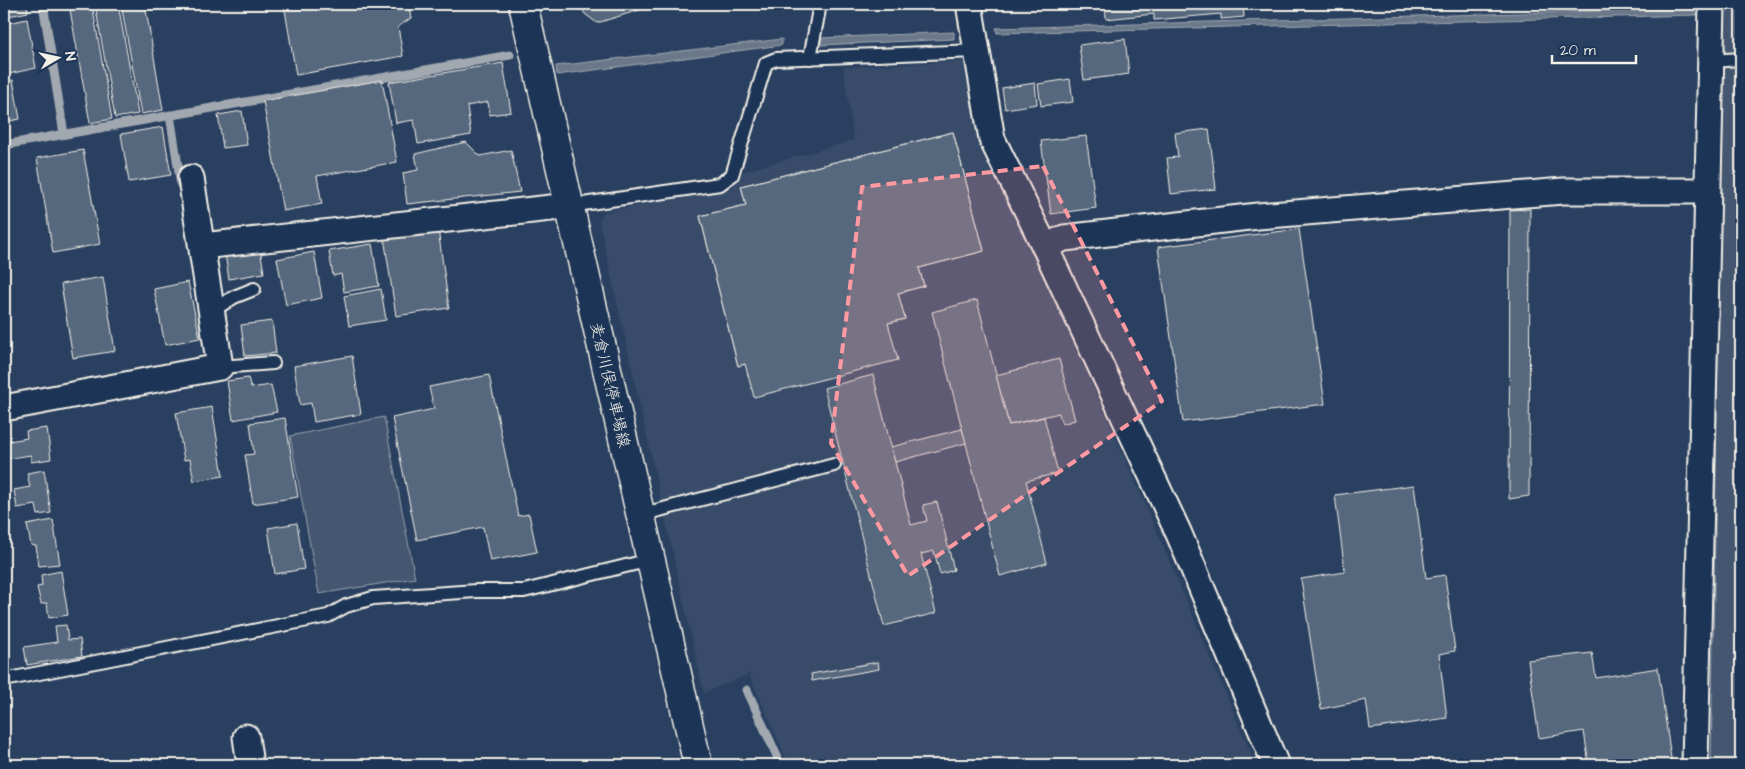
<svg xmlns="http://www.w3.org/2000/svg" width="1745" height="769" viewBox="0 0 1745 769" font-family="'Architects Daughter','Klee One',sans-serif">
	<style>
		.built { fill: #374c69 }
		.green { fill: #445771; stroke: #9ca4ac }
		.water { fill: #6a788a; stroke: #a1a8b0 }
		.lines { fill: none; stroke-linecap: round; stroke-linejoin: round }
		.stream { stroke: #a1a8b0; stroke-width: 9 }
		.building { fill: #56677d; stroke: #f4f1e8 }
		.lane-casing { stroke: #f4f1e8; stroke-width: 16 }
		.street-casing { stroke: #f4f1e8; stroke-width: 29 }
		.secondary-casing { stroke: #f4f1e8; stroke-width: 31 }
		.lane { stroke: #1d3557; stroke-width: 12 }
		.street { stroke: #1d3557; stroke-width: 25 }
		.secondary { stroke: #1d3557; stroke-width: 28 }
		.marked { fill: #ff9aa2; fill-opacity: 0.2; stroke: #ff9aa2; stroke-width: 4; stroke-dasharray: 10 6; stroke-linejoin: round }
		.labels { text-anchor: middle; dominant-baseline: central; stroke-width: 4; stroke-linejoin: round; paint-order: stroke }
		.street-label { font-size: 16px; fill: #f4f1e8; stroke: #1d3557 }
	</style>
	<rect width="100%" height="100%" fill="#2a4060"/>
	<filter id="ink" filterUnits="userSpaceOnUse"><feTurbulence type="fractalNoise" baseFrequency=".02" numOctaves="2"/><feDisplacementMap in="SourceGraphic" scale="10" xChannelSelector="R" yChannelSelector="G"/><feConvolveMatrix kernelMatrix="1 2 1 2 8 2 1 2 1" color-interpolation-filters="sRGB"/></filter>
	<g filter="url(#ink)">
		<path class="built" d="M968 61 983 141 1146 506 1256 765H789L749 674 704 693 599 221 604 212 732 188 742 172 854 140 843 67Z"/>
		<g class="green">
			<path d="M1724 4H1741V765H1711Z"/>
			<path d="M384 417 415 578 319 594 290 436Z"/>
		</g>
		<g class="water">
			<path d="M1696 8 1697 15 997 33 996 28Z"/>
			<path d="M954 32V39L821 45V38Z"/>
			<path d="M782 39V45L557 75 556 66Z"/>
		</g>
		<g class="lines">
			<g class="stream">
				<path d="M43 4 64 134"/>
				<path d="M170 115 181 185"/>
				<path d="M4 145 510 55"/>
				<path d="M747 690 781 765"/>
			</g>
		</g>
		<g class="building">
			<path d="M4 4H27L28 12 4 17Z"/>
			<path d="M69 4H92L112 119 90 123Z"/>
			<path d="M95 4H118L138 114 115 118Z"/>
			<path d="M121 4H145L163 110 141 114Z"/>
			<path d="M284 4H408L411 18 398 27 403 56 296 75Z"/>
			<path d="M579 4H659L597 23 585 14Z"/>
			<path d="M1049 4H1086L1050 9Z"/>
			<path d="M1105 4H1243L1244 17 1221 19V14L1154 20V14L1106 19Z"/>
			<path d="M27 19 36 68 4 75V24Z"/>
			<path d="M1125 39 1129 74 1084 80 1079 45Z"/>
			<path d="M503 63 511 112 490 115 488 102 467 106 471 135 418 144 414 120 396 123 389 82Z"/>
			<path d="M1070 79 1073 102 1041 106 1038 84Z"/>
			<path d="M13 80 20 119 4 122V82Z"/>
			<path d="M382 80 397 162 317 176 322 204 283 211 263 101Z"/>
			<path d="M1035 83 1037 104 1005 109 1002 88Z"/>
			<path d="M242 111 247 145 223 148 218 115Z"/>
			<path d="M163 127 171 175 129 182 121 134Z"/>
			<path d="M1209 129 1216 189 1171 194 1167 158 1178 157 1175 133Z"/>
			<path d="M953 132 984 251 919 268 924 286 898 293 905 319 860 330 866 355 802 371 797 351 738 366 700 216 746 205 741 186Z"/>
			<path d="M953 132 984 251 919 268 924 286 898 293 905 319 888 323 898 360 754 397 745 364 738 366 700 216 746 205 741 186Z"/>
			<path d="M1086 136 1096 208 1051 214 1041 141Z"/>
			<path d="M466 142 480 156 511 150 520 192 407 204 403 173 418 170 415 154Z"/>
			<path d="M83 150 100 244 53 253 37 158Z"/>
			<path d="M1530 209 1529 496 1509 499 1510 210Z"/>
			<path d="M438 229 449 308 396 316 384 237Z"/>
			<path d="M1299 229 1325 404 1183 422 1158 247Z"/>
			<path d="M372 244 379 286 344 292 341 274 333 276 329 251Z"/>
			<path d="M260 248 264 273 229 279 225 254Z"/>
			<path d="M314 252 322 298 286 305 277 259Z"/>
			<path d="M103 277 115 351 73 358 61 284Z"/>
			<path d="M188 282 200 338 165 345 154 289Z"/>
			<path d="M381 289 386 320 349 326 344 296Z"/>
			<path d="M977 300 1009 425 1044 417 1058 473 1026 481 1047 563 1000 576 932 312Z"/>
			<path d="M272 321 276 353 245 356 241 325Z"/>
			<path d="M352 356 361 414 314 422 311 403 300 405 294 366Z"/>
			<path d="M1059 359 1075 420 1062 424 1059 413 1009 425 996 375Z"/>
			<path d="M489 375 518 516 529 514 537 552 490 561 483 527 417 540 392 418 434 409 429 387Z"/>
			<path d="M873 375 911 525 927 521 923 505 937 502 954 570 940 574 934 551 921 554 936 613 884 626 824 388Z"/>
			<path d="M248 378 251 388 271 385 277 412 233 420 227 381Z"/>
			<path d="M212 407 223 476 194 481 190 459 184 460 176 413Z"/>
			<path d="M285 418 298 497 253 504 245 455 254 454 250 423Z"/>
			<path d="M47 428 51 459 31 462V455L4 459V442L27 438 26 431Z"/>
			<path d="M962 429 966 443 895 462 891 447Z"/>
			<path d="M44 470 51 513 38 515 36 505 17 508 14 490 30 487 27 473Z"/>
			<path d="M1414 485 1426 578 1445 575 1455 651 1439 654 1447 718 1370 729 1366 700 1321 709 1301 579 1345 572 1335 495Z"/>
			<path d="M53 520 60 564 39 566 36 546 31 545 27 525Z"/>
			<path d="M297 523 304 569 275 574 268 528Z"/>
			<path d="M61 571 68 615 49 618 47 603 41 604 37 587 42 586 41 575Z"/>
			<path d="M66 625 68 640 80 639 82 656 27 665 24 647 57 642 55 626Z"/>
			<path d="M1592 653 1596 678 1658 668 1672 765H1589L1584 731 1539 738 1528 660Z"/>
			<path d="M878 662 879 669 812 681 811 674Z"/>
		</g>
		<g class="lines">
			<defs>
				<g id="lane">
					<path d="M810 58 820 4"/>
					<path d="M1711 61 1741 59"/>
					<path d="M569 206 720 184 732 175 766 63 776 59 976 51"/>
					<path d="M212 311 234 297 254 289"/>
					<path d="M220 367 273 363"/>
					<path d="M640 515 834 465"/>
					<path d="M4 680 328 616 346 606 373 598 476 591H524L650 560"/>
				</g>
				<g id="street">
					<path d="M969 4 992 139 1045 247 1179 534 1276 765"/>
					<path d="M202 246 569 206"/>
					<path d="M1045 247 1064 238 1258 216 1563 191H1707"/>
					<path d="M4 408 220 367 191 178"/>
					<path d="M246 737 250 765"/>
					<path d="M1695 765 1712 4"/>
				</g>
				<path id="secondary" d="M523 4 698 765"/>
			</defs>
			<use href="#lane" class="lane-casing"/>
			<use href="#street" class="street-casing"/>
			<use href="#secondary" class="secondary-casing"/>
			<use href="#lane" class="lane"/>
			<use href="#street" class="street"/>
			<use href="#secondary" class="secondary"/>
		</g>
	</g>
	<path class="marked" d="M1043 166 1162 401 908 576 831 443 862 187Z"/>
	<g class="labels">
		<g class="street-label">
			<text transform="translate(610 385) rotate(77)">麦倉川俣停車場線</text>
		</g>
	</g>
	<rect width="1745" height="769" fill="none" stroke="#1d3557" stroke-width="20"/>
	<rect x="10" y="10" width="1725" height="749" fill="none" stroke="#f4f1e8" stroke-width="2" filter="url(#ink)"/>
	<g transform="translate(58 58) rotate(81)" stroke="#1d3557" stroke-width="4" paint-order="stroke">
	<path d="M0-4L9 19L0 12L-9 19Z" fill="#f4f1e8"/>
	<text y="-8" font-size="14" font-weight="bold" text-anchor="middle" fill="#f4f1e8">N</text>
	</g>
	<path d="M1552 55v8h84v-8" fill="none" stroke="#f4f1e8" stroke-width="2.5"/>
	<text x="1560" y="55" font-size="15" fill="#f4f1e8" stroke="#1d3557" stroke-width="4" paint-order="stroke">20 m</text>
</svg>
